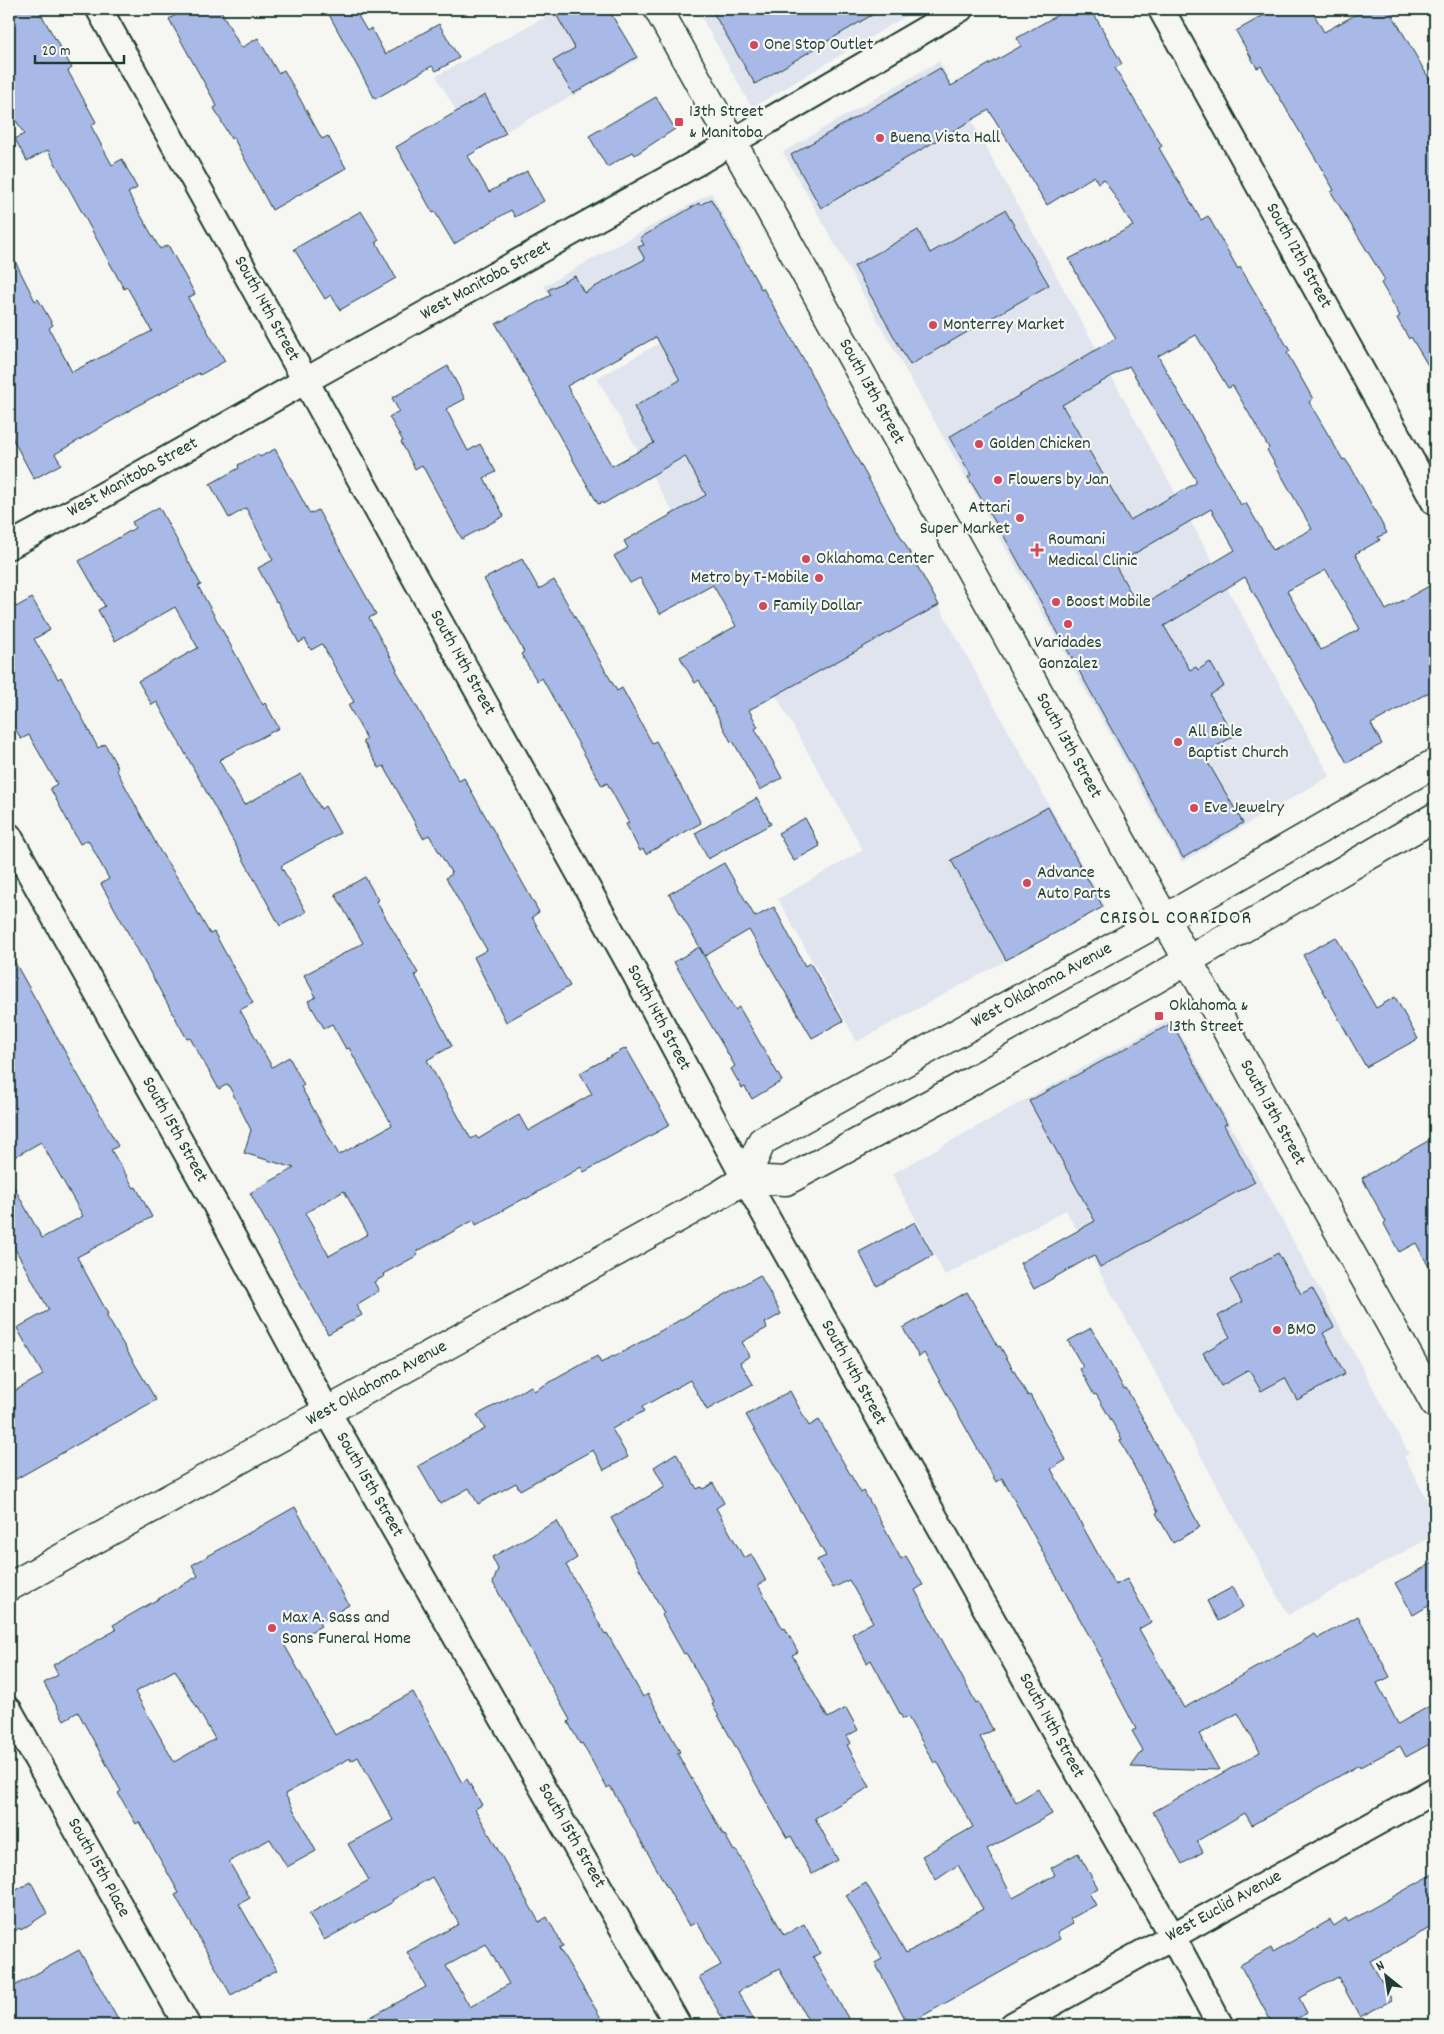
<svg xmlns="http://www.w3.org/2000/svg" width="1444" height="2034" viewBox="0 0 1444 2034" font-family="Dekko,sans-serif">
	<style>
		.built { fill: #dfe4ef }
		.building { fill: #a8b9e8; stroke: #1f3d34; fill-rule: evenodd }
		.lines { fill: none; stroke-linecap: round; stroke-linejoin: round }
		.minor-casing { stroke: #1f3d34; stroke-width: 29 }
		.tertiary-casing { stroke: #1f3d34; stroke-width: 31 }
		.secondary-casing { stroke: #1f3d34; stroke-width: 31 }
		.minor { stroke: #f6f6f2; stroke-width: 25 }
		.tertiary { stroke: #f6f6f2; stroke-width: 28 }
		.secondary { stroke: #f6f6f2; stroke-width: 28 }
		.poi-dot { fill: #d1495b; stroke: #f6f6f2; stroke-width: 2 }
		.labels { text-anchor: middle; dominant-baseline: central; stroke-width: 4.5; stroke-linejoin: round; paint-order: stroke }
		.poi-label { font-size: 18px; fill: #1f3d34; stroke: #f6f6f2; text-anchor: start }
		.street-label { font-size: 18px; fill: #1f3d34; stroke: #f6f6f2 }
		.quarter-label { font-size: 20px; letter-spacing: 1px; fill: #1f3d34; stroke: #f6f6f2 }
	</style>
	<rect width="100%" height="100%" fill="#f6f6f2"/>
	<filter id="ink" filterUnits="userSpaceOnUse"><feTurbulence type="fractalNoise" baseFrequency=".02" numOctaves="2"/><feDisplacementMap in="SourceGraphic" scale="10" xChannelSelector="R" yChannelSelector="G"/><feConvolveMatrix kernelMatrix="1 2 1 2 8 2 1 2 1" color-interpolation-filters="sRGB"/></filter>
	<g filter="url(#ink)">
		<g class="built">
			<path d="M560 9H609L639 59 477 147 436 76Z"/>
			<path d="M697 9H909L911 13 752 108Z"/>
			<path d="M939 61 1330 776 1182 862 783 152Z"/>
			<path d="M711 193 743 251 575 340 544 286Z"/>
			<path d="M762 286 1105 906 857 1042 778 899 863 850 597 378Z"/>
			<path d="M1172 1018 1409 1454 1404 1456 1435 1515V1535L1288 1615 1066 1210 945 1275 892 1174Z"/>
		</g>
		<g class="building">
			<path d="M9 9H38L72 68 68 71 96 122 91 126 112 165 122 159 137 188 128 193 160 249 168 245 195 294 188 298 225 361 200 375 199 373 144 402 55 454 61 464 34 479 9 432V249L35 301 38 299 53 325 49 328 72 372 152 331 127 287 124 289 48 150 27 161 15 139 24 134 9 108Z"/>
			<path d="M186 9H220L241 48 258 38 278 73 284 70 322 139 328 136 346 168 272 210 233 137 231 139 214 108 217 106 169 19Z"/>
			<path d="M326 9H354L367 31 371 28 385 54 439 24 459 58 436 71 432 66 375 99Z"/>
			<path d="M553 9H608L637 57 573 94 553 61 575 48Z"/>
			<path d="M711 9H882L755 84Z"/>
			<path d="M1068 9H1091L1122 64 1115 68 1162 146 1159 148 1201 220 1208 216 1238 269 1240 267 1290 351 1287 353 1313 399 1309 402 1343 460 1345 459 1352 469 1387 533 1378 537 1380 540 1355 554 1386 610 1429 586 1435 598V689L1371 724 1382 744 1347 763 1245 577 1164 626 1190 670 1196 667 1198 670 1210 662 1224 686 1210 695 1234 736 1203 754 1243 823 1183 858 1008 543 968 477 971 475 949 437 1116 338 1082 284 1069 259 1133 226 1104 179 1098 183 1094 176 1047 205 989 110 821 208 791 155 940 68 951 86 1021 46 1017 38ZM1196 335 1228 388 1233 386 1269 448 1267 450 1312 529 1273 550 1246 503 1241 505 1158 356ZM1129 366 1196 480V483L1130 520 1062 405ZM1211 509 1235 550 1139 607 1115 565ZM1326 570 1360 629 1321 650 1287 591Z"/>
			<path d="M1275 9H1311L1324 32 1366 9H1389L1435 89V377L1411 337 1409 339 1397 318 1400 316 1381 283 1385 280 1331 192 1334 190 1261 66 1257 68 1236 31Z"/>
			<path d="M485 95 506 133 468 156 489 192 527 171 544 201 515 217 511 210 454 244 435 212 433 213 396 147Z"/>
			<path d="M656 97 675 129 635 155 633 152 607 167 589 136Z"/>
			<path d="M711 199 761 289 763 288 803 358 821 394 939 605 749 710 758 727 755 729 782 778 760 790 733 741 731 742 699 680 695 683 680 657 736 626 713 585 660 614 640 578 630 583 614 556 628 548 624 541 706 495 685 456 603 504 602 502 598 504 496 324 551 295 548 290 575 276 584 293 645 259 638 247 644 245 640 238 699 203 700 205ZM656 337 680 380 634 407 654 443 612 466 579 410 580 409 567 386Z"/>
			<path d="M1005 210 1049 285 910 365 854 266 918 230 930 253Z"/>
			<path d="M361 211 379 240 376 242 396 278 340 310 331 295 325 299 294 249Z"/>
			<path d="M448 366 465 399 446 409 468 451 480 444 496 472 484 478 504 516 462 539 422 465 415 469 401 442 403 441 389 417 399 411 392 398Z"/>
			<path d="M275 449 310 514 318 510 376 614 369 618 397 669 396 670 459 781 464 778 539 912 532 917 570 986 506 1022 474 957 487 950 446 878 452 874 429 835 423 838 384 766 379 768 363 741 367 739 348 705 354 702 322 644 311 650 305 639 299 643 277 601 276 602 258 568 273 560 246 508 229 518 210 484 239 468 238 465 258 454 260 457Z"/>
			<path d="M159 507 201 585 198 586 242 666 263 705 265 703 279 728 219 760 244 805 301 774 321 809 325 806 340 833 281 866 306 912 280 926 157 702 152 705 138 681 198 648 175 607 115 641 98 610 105 606 79 561 135 528 132 522Z"/>
			<path d="M522 559 539 589 554 580 617 691 622 688 652 743 656 741 701 823 646 854 643 849 640 851 626 824 629 823 607 783 602 786 542 678 537 681 521 654 524 652 484 579Z"/>
			<path d="M9 595 16 607 32 598 50 630 34 639 58 679 61 677 98 748 105 744 118 768 116 769 160 851 182 885 210 934 214 932 220 943 253 1003 240 1010 272 1067 289 1057 304 1085 301 1087 339 1155 392 1125 349 1048 346 1049 332 1024 324 1028 308 1001 316 997 304 975 363 943 335 894 365 877 378 900 376 901 418 973 415 975 452 1046 427 1060 471 1139 476 1136 478 1139 519 1115 528 1131 592 1094 580 1073 626 1048 670 1125 584 1172 581 1167 526 1199 525 1198 476 1225 474 1220 416 1252 418 1255 383 1274 385 1276 374 1282 379 1291 356 1305 362 1315 328 1334 250 1193 294 1168 244 1153 251 1130 228 1084 219 1089 190 1038 187 1039 101 884 109 879 88 840 80 844 50 788 57 784 29 735 21 739 9 717ZM344 1191 368 1234 329 1256 305 1213Z"/>
			<path d="M757 798 771 824 708 859 695 833Z"/>
			<path d="M1048 807 1103 907 1006 960 951 860Z"/>
			<path d="M805 818 820 846 794 861 778 833Z"/>
			<path d="M724 863 755 917 774 907 805 966 810 963 843 1021 812 1038 749 930 705 956 669 894Z"/>
			<path d="M1336 937 1376 1008 1395 997 1418 1039 1366 1067 1303 955Z"/>
			<path d="M699 947 735 1010 739 1007 782 1081 752 1099 745 1087 742 1088 731 1069 735 1066 674 962Z"/>
			<path d="M9 952 118 1146 111 1150 134 1188 136 1187 152 1217 77 1257 108 1314 106 1315 156 1400 9 1483V1394L43 1375 17 1328 49 1310 9 1238V1178L42 1238 83 1216 41 1142 9 1160Z"/>
			<path d="M1172 1023 1227 1124 1224 1125 1255 1182 1100 1267 1094 1255 1034 1289 1020 1263 1095 1221 1029 1101Z"/>
			<path d="M1435 1137V1278L1416 1243 1399 1252 1384 1224 1386 1222 1362 1178Z"/>
			<path d="M915 1222 933 1255 877 1286 859 1252Z"/>
			<path d="M1278 1253 1301 1294 1312 1288 1334 1327 1323 1333 1345 1374 1297 1400 1285 1378 1261 1391 1249 1370 1221 1386 1203 1353 1230 1337 1218 1316 1242 1302 1230 1280Z"/>
			<path d="M760 1275 781 1314 765 1323 767 1328 742 1342 750 1356 740 1362 753 1384 707 1410 690 1380 642 1407 644 1411 612 1429 628 1457 604 1470 593 1450 520 1490 516 1483 478 1504 469 1488 440 1504 418 1466 485 1429 477 1415 531 1386 534 1391 597 1356 601 1363 613 1356 614 1357Z"/>
			<path d="M967 1292 998 1347 1000 1346 1028 1396 1030 1395 1066 1460 1051 1469 1115 1585 1127 1579 1151 1622 1139 1629 1184 1708 1315 1634 1318 1638 1358 1616 1390 1677 1377 1683 1398 1724 1435 1703V1741L1406 1757 1400 1746 1360 1767 1359 1765 1252 1825 1245 1813 1197 1841 1203 1852 1182 1864 1153 1812 1260 1752 1238 1713 1199 1734 1219 1770 1131 1767 1143 1750 1132 1731 1136 1729 1100 1660 1102 1659 1002 1478 996 1482 924 1353 919 1357 903 1328Z"/>
			<path d="M1091 1328 1124 1389 1126 1388 1140 1413 1200 1527 1173 1543 1156 1513 1158 1512 1120 1440 1122 1439 1096 1394 1094 1395 1080 1369 1083 1367 1068 1341Z"/>
			<path d="M790 1391 809 1426 819 1420 861 1493 864 1491 901 1559 906 1556 923 1585 915 1590 976 1703 978 1702 993 1730 980 1737 1016 1802 1038 1789 1052 1814 987 1849 1013 1898 1055 1875 1051 1868 1078 1853 1098 1888 1089 1893 1096 1905 1070 1919 1073 1924 1057 1933 1060 1939 908 2024 875 1963 882 1959 846 1895 866 1883 906 1953 983 1909 958 1865 936 1880 922 1856 973 1827 937 1761 934 1763 908 1717 903 1719 871 1660 867 1663 852 1634 873 1622 849 1580 833 1588 817 1560 826 1556 746 1415Z"/>
			<path d="M676 1453 697 1489 701 1487 703 1489 713 1483 724 1503 716 1508 744 1558 751 1554 766 1581 758 1585 783 1629 785 1628 798 1652 792 1655 828 1718 846 1708 858 1730 847 1736 851 1743 847 1745 870 1787 815 1818 838 1860 812 1874 791 1836 787 1838 756 1784 712 1704 714 1703 686 1653 684 1654 662 1615 664 1613 611 1518 665 1487 654 1467Z"/>
			<path d="M295 1507 349 1605 319 1623 321 1626 285 1646 335 1735 413 1692 462 1783 467 1779 482 1805 475 1809 519 1887 539 1922 547 1917 563 1946 559 1948 601 2018 588 2025H356L426 1987 407 1952 459 1924 432 1877 392 1900 393 1902 324 1940 309 1914 369 1880 348 1844 393 1820 358 1757 351 1761 350 1758 285 1794 316 1851 287 1867 270 1839 229 1862 250 1898 239 1904 277 1970 231 1995 175 1895 179 1893 139 1822 136 1824 118 1793 121 1791 78 1712 64 1720 44 1683 58 1675 53 1665 116 1630 113 1625 198 1576 192 1565ZM175 1670 215 1739 174 1762 135 1692ZM486 1944 509 1984 470 2007 446 1966Z"/>
			<path d="M557 1521 577 1558 566 1565 605 1634 607 1633 643 1697 648 1694 680 1752 677 1753 724 1836 725 1835 734 1851 736 1850 784 1935 804 1924 820 1953 813 1957 852 2025H811L779 1969 738 1992 757 2025H726L699 1977 721 1965 697 1922 689 1926 610 1786 607 1788 582 1743 580 1744 568 1722 570 1720 493 1583 498 1569 492 1557Z"/>
			<path d="M1435 1562V1602L1413 1615 1395 1583Z"/>
			<path d="M1233 1587 1243 1607 1218 1621 1207 1601Z"/>
			<path d="M1435 1873V1925L1370 1961 1392 2000 1360 2017 1338 1977 1299 1998 1307 2013 1286 2025H1273L1240 1965 1271 1948 1273 1952 1330 1920 1334 1926 1346 1918 1348 1922Z"/>
			<path d="M31 1882 47 1913 21 1930 20 1928 9 1934V1894Z"/>
			<path d="M79 1950 121 2025H9V1989Z"/>
		</g>
		<g class="lines">
			<defs>
				<g id="minor">
					<path d="M99 9 634 972 745 1179 1067 1753 1172 1936 1220 2025"/>
					<path d="M1161 9 1435 503"/>
					<path d="M9 546 100 497 305 381 698 162 960 9"/>
					<path d="M9 836 214 1202 327 1411 678 2025"/>
					<path d="M9 1710 187 2025"/>
					<path d="M1013 2025 1435 1790"/>
				</g>
				<path id="tertiary" d="M658 9 1435 1404"/>
				<g id="secondary">
					<path d="M745 1179 786 1181 939 1099 1154 980 1435 817"/>
					<path d="M9 1587 721 1194 745 1179 762 1141 1164 919 1435 763"/>
				</g>
			</defs>
			<use href="#minor" class="minor-casing"/>
			<use href="#tertiary" class="tertiary-casing"/>
			<use href="#secondary" class="secondary-casing"/>
			<use href="#minor" class="minor"/>
			<use href="#tertiary" class="tertiary"/>
			<use href="#secondary" class="secondary"/>
		</g>
	</g>
	<g class="poi-dot">
		<circle cx="754" cy="45" r="5"/>
		<rect x="674" y="117" width="10" height="10" rx="2.5"/>
		<circle cx="880" cy="138" r="5"/>
		<circle cx="933" cy="325" r="5"/>
		<circle cx="979" cy="444" r="5"/>
		<circle cx="998" cy="480" r="5"/>
		<circle cx="1020" cy="518" r="5"/>
		<path d="M1034.5 542.5h5v5h5v5h-5v5h-5v-5h-5v-5h5z"/>
		<circle cx="806" cy="559" r="5"/>
		<circle cx="819" cy="578" r="5"/>
		<circle cx="1056" cy="602" r="5"/>
		<circle cx="763" cy="606" r="5"/>
		<circle cx="1068" cy="624" r="5"/>
		<circle cx="1178" cy="742" r="5"/>
		<circle cx="1194" cy="808" r="5"/>
		<circle cx="1027" cy="883" r="5"/>
		<rect x="1154" y="1011" width="10" height="10" rx="2.5"/>
		<circle cx="1277" cy="1330" r="5"/>
		<circle cx="272" cy="1628" r="5"/>
	</g>
	<g class="labels">
		<g class="poi-label">
			<text x="764" y="45">One Stop Outlet</text>
			<text x="689" y="112">13th Street<tspan x="689" dy="21">&amp; Manitoba</tspan></text>
			<text x="890" y="138">Buena Vista Hall</text>
			<text x="943" y="325">Monterrey Market</text>
			<text x="989" y="444">Golden Chicken</text>
			<text x="1008" y="480">Flowers by Jan</text>
			<text x="1010" y="508" text-anchor="end">Attari<tspan x="1010" dy="21">Super Market</tspan></text>
			<text x="1048" y="540">Roumani<tspan x="1048" dy="21">Medical Clinic</tspan></text>
			<text x="816" y="559">Oklahoma Center</text>
			<text x="809" y="578" text-anchor="end">Metro by T-Mobile</text>
			<text x="1066" y="602">Boost Mobile</text>
			<text x="773" y="606">Family Dollar</text>
			<text x="1068" y="643" text-anchor="middle">Varidades<tspan x="1068" dy="21">Gonzalez</tspan></text>
			<text x="1188" y="732">All Bible<tspan x="1188" dy="21">Baptist Church</tspan></text>
			<text x="1204" y="808">Eve Jewelry</text>
			<text x="1037" y="873">Advance<tspan x="1037" dy="21">Auto Parts</tspan></text>
			<text x="1169" y="1006">Oklahoma &amp;<tspan x="1169" dy="21">13th Street</tspan></text>
			<text x="1287" y="1330">BMO</text>
			<text x="282" y="1618">Max A. Sass and<tspan x="282" dy="21">Sons Funeral Home</tspan></text>
		</g>
		<g class="street-label">
			<text transform="translate(1298 256) rotate(61)">South 12th Street</text>
			<text transform="translate(486 281) rotate(-29)">West Manitoba Street</text>
			<text transform="translate(266 309) rotate(61)">South 14th Street</text>
			<text transform="translate(871 392) rotate(61)">South 13th Street</text>
			<text transform="translate(133 478) rotate(-29)">West Manitoba Street</text>
			<text transform="translate(462 663) rotate(61)">South 14th Street</text>
			<text transform="translate(1068 746) rotate(61)">South 13th Street</text>
			<text transform="translate(1042 986) rotate(-29)">West Oklahoma Avenue</text>
			<text transform="translate(658 1018) rotate(62)">South 14th Street</text>
			<text transform="translate(1272 1113) rotate(61)">South 13th Street</text>
			<text transform="translate(174 1130) rotate(61)">South 15th Street</text>
			<text transform="translate(853 1373) rotate(61)">South 14th Street</text>
			<text transform="translate(377 1384) rotate(-29)">West Oklahoma Avenue</text>
			<text transform="translate(369 1485) rotate(60)">South 15th Street</text>
			<text transform="translate(1051 1726) rotate(61)">South 14th Street</text>
			<text transform="translate(571 1836) rotate(60)">South 15th Street</text>
			<text transform="translate(98 1868) rotate(61)">South 15th Place</text>
			<text transform="translate(1224 1907) rotate(-29)">West Euclid Avenue</text>
		</g>
		<g class="quarter-label">
			<text x="1176" y="919">CRISOL CORRIDOR</text>
		</g>
	</g>
	<rect width="1444" height="2034" fill="none" stroke="#f6f6f2" stroke-width="30"/>
	<rect x="15" y="15" width="1414" height="2004" fill="none" stroke="#1f3d34" stroke-width="2" filter="url(#ink)"/>
	<g transform="translate(1386 1976) rotate(330)" stroke="#f6f6f2" stroke-width="4" paint-order="stroke">
	<path d="M0-4L9 19L0 12L-9 19Z" fill="#1f3d34"/>
	<text y="-8" font-size="14" font-weight="bold" text-anchor="middle" fill="#1f3d34">N</text>
	</g>
	<path d="M35 55v8h89v-8" fill="none" stroke="#1f3d34" stroke-width="2.5"/>
	<text x="42" y="55" font-size="15" fill="#1f3d34" stroke="#f6f6f2" stroke-width="4" paint-order="stroke">20 m</text>
</svg>
